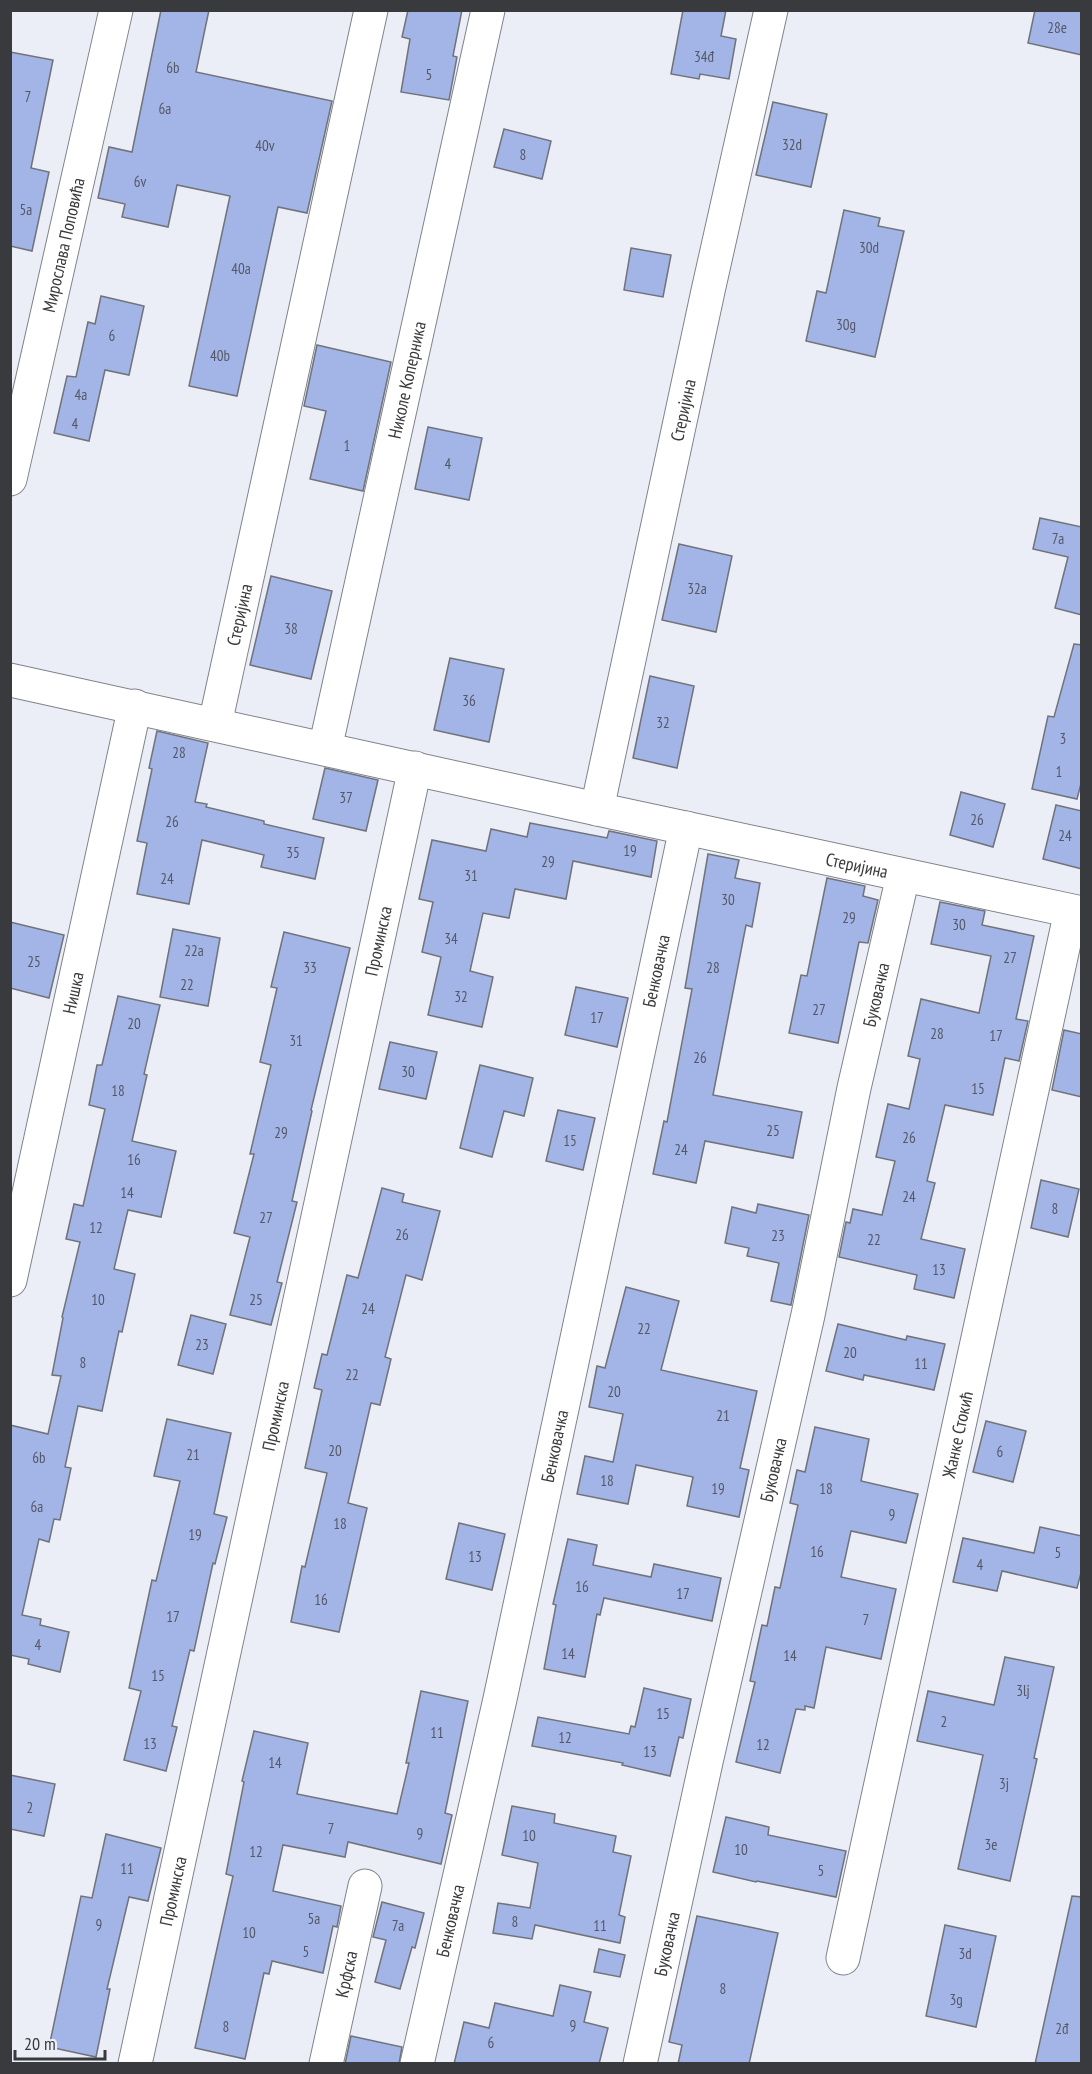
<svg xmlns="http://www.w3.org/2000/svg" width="1092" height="2074" viewBox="0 0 1092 2074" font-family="'PT Sans Narrow',sans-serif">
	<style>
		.building { fill: #a3b4e6; stroke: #70737a; stroke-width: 1.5 }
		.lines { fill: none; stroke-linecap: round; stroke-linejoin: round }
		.street-casing { stroke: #81838b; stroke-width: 35 }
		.street { stroke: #fff; stroke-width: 33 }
		.labels { text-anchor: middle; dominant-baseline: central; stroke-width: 4.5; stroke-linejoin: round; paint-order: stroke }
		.number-label { font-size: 15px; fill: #545867 }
		.street-label { font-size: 18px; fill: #393a3d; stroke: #ebeef6 }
	</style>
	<rect width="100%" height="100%" fill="#ebeef6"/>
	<g class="building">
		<path d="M161 10H209L196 72 332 101 307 213 278 207 237 396 189 386 230 196 177 185 168 227 122 217 125 204 98 198 109 147 132 152Z"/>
		<path d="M408 10H462L453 56 457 57 449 100 401 92 410 39 402 37Z"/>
		<path d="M683 10H726L721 36 736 39 729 79 700 74 699 79 671 74Z"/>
		<path d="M1035 10H1082V55L1028 43Z"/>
		<path d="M10 52 53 60 31 168 49 172 32 251 10 246Z"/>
		<path d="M773 102 827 114 811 187 756 175Z"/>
		<path d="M504 129 551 141 542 179 494 167Z"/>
		<path d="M844 210 880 218 878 226 904 231 875 357 806 341 817 291 826 293Z"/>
		<path d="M631 248 671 255 663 297 624 290Z"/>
		<path d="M101 296 144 306 129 375 105 370 89 441 54 433 67 376 76 377 88 322 95 324Z"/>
		<path d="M317 345 391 362 363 491 310 479 326 411 304 406Z"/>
		<path d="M428 427 482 438 469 500 415 489Z"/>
		<path d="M1040 518 1082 527V615L1055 608 1068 557 1033 549Z"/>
		<path d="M679 544 732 556 716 632 662 620Z"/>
		<path d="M271 576 332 591 311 679 250 665Z"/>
		<path d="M1074 644 1082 645V780L1077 799 1032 789 1048 716 1054 717Z"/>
		<path d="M450 658 504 669 489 742 434 730Z"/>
		<path d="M650 676 694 686 677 768 633 758Z"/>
		<path d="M157 731 208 743 195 802 207 804 206 807 264 821V824L324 838 315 879 261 867 264 855 202 840 189 904 137 894 147 843 137 841 152 769 149 768Z"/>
		<path d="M325 768 378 780 366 831 313 819Z"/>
		<path d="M961 792 1005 804 993 847 950 835Z"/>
		<path d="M1056 805 1082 811V869L1043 859Z"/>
		<path d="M530 823 607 838 609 831 657 841 651 877 573 861 566 899 515 889 509 918 483 913 470 971 493 977 482 1027 428 1015 441 957 422 952 433 902 419 899 432 840 486 851 491 829 527 837Z"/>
		<path d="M708 854 739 860 735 878 760 883 752 927 746 925 713 1095 802 1112 793 1158 705 1141 696 1183 653 1174 664 1121 667 1122 692 989 685 988Z"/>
		<path d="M827 878 865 886 863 896 878 900 868 943 859 942 838 1043 789 1033 801 975 807 976Z"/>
		<path d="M940 902 985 911 982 925 1034 936 1016 1019 1028 1021 1019 1061 1005 1058 993 1115 945 1105 927 1181 935 1183 921 1239 965 1249 954 1298 914 1289 917 1275 839 1257 846 1222 850 1223 853 1209 882 1215 895 1161 876 1157 888 1104 909 1109 920 1059 908 1056 921 999 979 1013 991 956 931 944Z"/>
		<path d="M10 922 64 935 49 998 10 988Z"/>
		<path d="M173 929 220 938 208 1006 160 997Z"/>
		<path d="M284 932 350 948 311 1110 312 1111 292 1201 297 1202 277 1282 282 1283 271 1325 230 1315 250 1237 234 1233 254 1154H250L271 1065 260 1062 277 988 271 987Z"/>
		<path d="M576 987 628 998 617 1047 565 1035Z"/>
		<path d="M118 996 160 1005 144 1074 147 1075 132 1141 176 1151 161 1217 128 1210 114 1269 135 1274 122 1332 119 1331 102 1411 78 1406 65 1467 71 1468 60 1520 54 1519 49 1542 39 1539 22 1615 41 1619 40 1625 69 1632 60 1672 28 1664 29 1659 10 1655V1425L48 1434 61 1376 52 1375 63 1318 62 1317 80 1242 66 1239 74 1204 83 1206 105 1109 89 1105 97 1065H102Z"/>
		<path d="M1064 1030 1082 1034V1097L1052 1090Z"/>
		<path d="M390 1042 437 1052 426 1099 379 1089Z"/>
		<path d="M480 1065 533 1078 524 1116 504 1111 492 1157 460 1148Z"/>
		<path d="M558 1110 595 1118 583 1170 546 1161Z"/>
		<path d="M1041 1180 1079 1189 1068 1237 1031 1228Z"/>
		<path d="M382 1188 404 1194 402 1202 440 1211 422 1280 406 1275 385 1357 391 1359 380 1405 371 1403 348 1503 367 1508 339 1632 291 1622 302 1566 305 1567 327 1473 305 1468 322 1390 314 1388 322 1354 327 1355 347 1275 358 1278Z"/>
		<path d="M758 1204 809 1215 791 1305 771 1301 779 1263 747 1256 749 1248 725 1243 732 1207 756 1213Z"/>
		<path d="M626 1287 679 1301 661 1370 757 1391 740 1468 749 1470 739 1517 687 1506 693 1477 636 1465 628 1504 577 1494 585 1456 613 1462 623 1414 589 1407 597 1366 605 1368Z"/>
		<path d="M191 1315 226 1324 213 1374 178 1365Z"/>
		<path d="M838 1324 906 1340 907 1336 945 1344 934 1390 864 1375 863 1380 826 1371Z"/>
		<path d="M167 1419 231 1433 214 1514 227 1517 215 1564 213 1563 194 1651 190 1650 172 1726 177 1727 166 1771 124 1760 141 1691 129 1688 152 1580 156 1581 180 1481 154 1476Z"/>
		<path d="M986 1421 1026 1431 1013 1482 973 1472Z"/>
		<path d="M815 1427 869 1439 861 1481 918 1494 906 1543 851 1531 841 1577 896 1589 881 1659 826 1647 814 1708 805 1706V1710L796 1709 780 1773 736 1762 755 1682 750 1681 762 1625 767 1626 775 1587 780 1588 798 1505 790 1503 797 1470 805 1472Z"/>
		<path d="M459 1523 505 1534 492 1590 446 1579Z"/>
		<path d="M1040 1527 1082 1536V1569L1077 1588 1002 1571 997 1591 953 1582 963 1538 1034 1553Z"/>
		<path d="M568 1539 597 1545 593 1565 651 1577 654 1564 721 1578 712 1621 604 1598 600 1615 597 1614 585 1677 544 1669 556 1605 553 1604Z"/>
		<path d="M1005 1657 1054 1667 1034 1758 1037 1759 1010 1881 958 1869 983 1755 917 1741 928 1691 994 1705Z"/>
		<path d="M644 1688 691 1699 683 1738 679 1737 670 1776 622 1765 623 1763 532 1746 538 1717 629 1734 631 1726 635 1727Z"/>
		<path d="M421 1691 468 1701 445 1813 452 1815 441 1864 348 1842 345 1857 283 1845 273 1891 341 1906 337 1927 333 1926 323 1973 272 1961 269 1974 264 1973 245 2059 195 2048 233 1876 226 1874 244 1782 242 1781 254 1731 308 1743 297 1794 397 1814 409 1763H406Z"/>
		<path d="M10 1775 55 1784 44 1836 10 1829Z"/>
		<path d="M512 1806 555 1814 554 1823 616 1836 613 1852 631 1856 619 1915 625 1917 620 1943 535 1925 532 1939 493 1933 498 1903 530 1908 538 1863 502 1855Z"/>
		<path d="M726 1817 769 1827 768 1835 846 1851 836 1897 757 1881 756 1882 713 1872Z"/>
		<path d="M106 1834 161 1848 148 1901 129 1897 107 1989H110L96 2057 49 2047 81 1896 92 1898Z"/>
		<path d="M1072 1896 1082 1897V2064H1035Z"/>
		<path d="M382 1902 424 1913 415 1948 412 1947 400 1989 375 1982 386 1940 373 1937Z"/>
		<path d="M697 1916 778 1933 749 2064H678L682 2045 669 2042Z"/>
		<path d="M945 1925 996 1936 976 2027 926 2016Z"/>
		<path d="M599 1949 625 1955 620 1977 594 1972Z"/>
		<path d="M560 1985 591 1992 584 2022 608 2028 599 2064H454L464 2022 489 2028 495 2003 553 2016Z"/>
		<path d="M351 2036 402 2047 399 2064H345Z"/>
	</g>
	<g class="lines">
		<defs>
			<g id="street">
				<path id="s1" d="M10 479 116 10"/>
				<path id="s2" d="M10 680 597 809 1082 913"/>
				<path id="s3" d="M215 724 371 10"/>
				<path id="s4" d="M325 749 488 10"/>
				<path id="s5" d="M597 809 708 291 771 10"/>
				<path id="s6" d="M10 1280 135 706"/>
				<path id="s7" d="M843 1958 1071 911"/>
				<path id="s8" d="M135 2064 415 768"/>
				<path id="s9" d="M326 2064 365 1886"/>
				<path id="s10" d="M417 2064 500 1699 686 828"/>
				<path id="s11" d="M640 2064 706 1762 808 1315 854 1088 903 876"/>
			</g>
		</defs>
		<use href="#street" class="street-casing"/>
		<use href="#street" class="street"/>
	</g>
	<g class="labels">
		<g class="number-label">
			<text x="1057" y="27">28e</text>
			<text x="704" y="56">34đ</text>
			<text x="173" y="67">6b</text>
			<text x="429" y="74">5</text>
			<text x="28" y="96">7</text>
			<text x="165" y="108">6a</text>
			<text x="792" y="144">32d</text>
			<text x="265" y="145">40v</text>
			<text x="523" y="154">8</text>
			<text x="140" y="181">6v</text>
			<text x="26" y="209">5a</text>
			<text x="869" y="247">30d</text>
			<text x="241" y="268">40a</text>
			<text x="846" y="324">30g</text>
			<text x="112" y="335">6</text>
			<text x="220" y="355">40b</text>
			<text x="81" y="394">4a</text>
			<text x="75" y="423">4</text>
			<text x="347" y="445">1</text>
			<text x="448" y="463">4</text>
			<text x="1058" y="538">7a</text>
			<text x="697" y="588">32a</text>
			<text x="291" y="628">38</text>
			<text x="469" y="700">36</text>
			<text x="663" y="722">32</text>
			<text x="1063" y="738">3</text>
			<text x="179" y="752">28</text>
			<text x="1059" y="771">1</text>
			<text x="346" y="797">37</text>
			<text x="977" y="819">26</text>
			<text x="172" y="821">26</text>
			<text x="1065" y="835">24</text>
			<text x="630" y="850">19</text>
			<text x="293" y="852">35</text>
			<text x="548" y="861">29</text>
			<text x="471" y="875">31</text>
			<text x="167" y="878">24</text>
			<text x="728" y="899">30</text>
			<text x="849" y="917">29</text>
			<text x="959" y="924">30</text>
			<text x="451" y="938">34</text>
			<text x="194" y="950">22a</text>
			<text x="1010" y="957">27</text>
			<text x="34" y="961">25</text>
			<text x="310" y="967">33</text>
			<text x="713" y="967">28</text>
			<text x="187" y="984">22</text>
			<text x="461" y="996">32</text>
			<text x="819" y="1009">27</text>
			<text x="597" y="1017">17</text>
			<text x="134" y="1023">20</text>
			<text x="937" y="1033">28</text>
			<text x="996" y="1035">17</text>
			<text x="296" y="1040">31</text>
			<text x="700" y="1057">26</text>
			<text x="408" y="1071">30</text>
			<text x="978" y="1088">15</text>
			<text x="118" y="1090">18</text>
			<text x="773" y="1130">25</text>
			<text x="281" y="1132">29</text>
			<text x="909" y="1137">26</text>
			<text x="570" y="1140">15</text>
			<text x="681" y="1149">24</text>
			<text x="134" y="1159">16</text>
			<text x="127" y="1192">14</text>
			<text x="909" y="1196">24</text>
			<text x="1055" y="1208">8</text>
			<text x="266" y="1217">27</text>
			<text x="96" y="1227">12</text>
			<text x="402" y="1234">26</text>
			<text x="778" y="1235">23</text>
			<text x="874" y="1239">22</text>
			<text x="939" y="1269">13</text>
			<text x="98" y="1299">10</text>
			<text x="256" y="1299">25</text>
			<text x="368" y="1308">24</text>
			<text x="644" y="1328">22</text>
			<text x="202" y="1344">23</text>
			<text x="850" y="1352">20</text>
			<text x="83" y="1362">8</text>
			<text x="921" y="1363">11</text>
			<text x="352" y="1374">22</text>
			<text x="614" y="1391">20</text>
			<text x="723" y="1415">21</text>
			<text x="335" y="1450">20</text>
			<text x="1000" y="1451">6</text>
			<text x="193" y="1454">21</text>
			<text x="39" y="1457">6b</text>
			<text x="607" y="1480">18</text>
			<text x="718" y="1488">19</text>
			<text x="826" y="1488">18</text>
			<text x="37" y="1506">6a</text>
			<text x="892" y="1514">9</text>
			<text x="340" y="1523">18</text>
			<text x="195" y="1534">19</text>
			<text x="817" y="1551">16</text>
			<text x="1058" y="1552">5</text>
			<text x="475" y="1556">13</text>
			<text x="980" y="1564">4</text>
			<text x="582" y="1586">16</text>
			<text x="683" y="1593">17</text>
			<text x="321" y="1599">16</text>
			<text x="173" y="1616">17</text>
			<text x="866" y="1619">7</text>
			<text x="38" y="1644">4</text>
			<text x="568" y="1653">14</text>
			<text x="790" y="1655">14</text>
			<text x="158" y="1675">15</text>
			<text x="1023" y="1690">3lj</text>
			<text x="663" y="1713">15</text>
			<text x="944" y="1721">2</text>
			<text x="437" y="1732">11</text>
			<text x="565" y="1737">12</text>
			<text x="150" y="1743">13</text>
			<text x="763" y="1744">12</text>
			<text x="650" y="1751">13</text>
			<text x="275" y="1762">14</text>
			<text x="1004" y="1783">3j</text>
			<text x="30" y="1807">2</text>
			<text x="331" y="1828">7</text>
			<text x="420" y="1833">9</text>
			<text x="529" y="1835">10</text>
			<text x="991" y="1844">3e</text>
			<text x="741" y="1849">10</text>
			<text x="256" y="1851">12</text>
			<text x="127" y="1868">11</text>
			<text x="821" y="1870">5</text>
			<text x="314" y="1918">5a</text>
			<text x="515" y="1921">8</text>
			<text x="99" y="1924">9</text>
			<text x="398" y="1925">7a</text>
			<text x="600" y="1925">11</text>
			<text x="249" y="1932">10</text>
			<text x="306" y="1951">5</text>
			<text x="965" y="1953">3d</text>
			<text x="723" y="1988">8</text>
			<text x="956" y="1999">3g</text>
			<text x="573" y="2025">9</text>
			<text x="226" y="2026">8</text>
			<text x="1062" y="2028">2đ</text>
			<text x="491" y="2042">6</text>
		</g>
		<g class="street-label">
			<text stroke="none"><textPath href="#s1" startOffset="240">Мирослава Поповића</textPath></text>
			<text stroke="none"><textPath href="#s4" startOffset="378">Николе Коперника</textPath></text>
			<text stroke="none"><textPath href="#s5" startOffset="408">Стеријина</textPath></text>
			<text stroke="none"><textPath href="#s3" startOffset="112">Стеријина</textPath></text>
			<text stroke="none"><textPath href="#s2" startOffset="867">Стеријина</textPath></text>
			<text stroke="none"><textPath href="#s8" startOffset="1149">Проминска</textPath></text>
			<text stroke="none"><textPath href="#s10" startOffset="1119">Бенковачка</textPath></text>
			<text stroke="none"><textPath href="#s6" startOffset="294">Нишка</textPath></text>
			<text stroke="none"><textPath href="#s11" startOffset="1095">Буковачка</textPath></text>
			<text stroke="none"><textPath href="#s8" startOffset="663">Проминска</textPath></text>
			<text stroke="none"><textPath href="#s7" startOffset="536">Жанке Стокић</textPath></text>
			<text stroke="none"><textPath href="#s10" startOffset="633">Бенковачка</textPath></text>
			<text stroke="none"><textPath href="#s11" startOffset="609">Буковачка</textPath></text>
			<text stroke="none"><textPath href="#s8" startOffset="177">Проминска</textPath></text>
			<text stroke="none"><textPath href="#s10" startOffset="147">Бенковачка</textPath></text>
			<text stroke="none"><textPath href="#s11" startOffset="123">Буковачка</textPath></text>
			<text stroke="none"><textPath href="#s9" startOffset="92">Крфска</textPath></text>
		</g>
	</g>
	<rect width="1092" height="2074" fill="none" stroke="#393a3d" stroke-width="24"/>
	<path d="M15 2050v9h90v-9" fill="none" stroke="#393a3d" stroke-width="3"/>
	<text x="24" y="2050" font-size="18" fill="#393a3d" stroke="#ebeef6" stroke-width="4.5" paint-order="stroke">20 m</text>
</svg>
